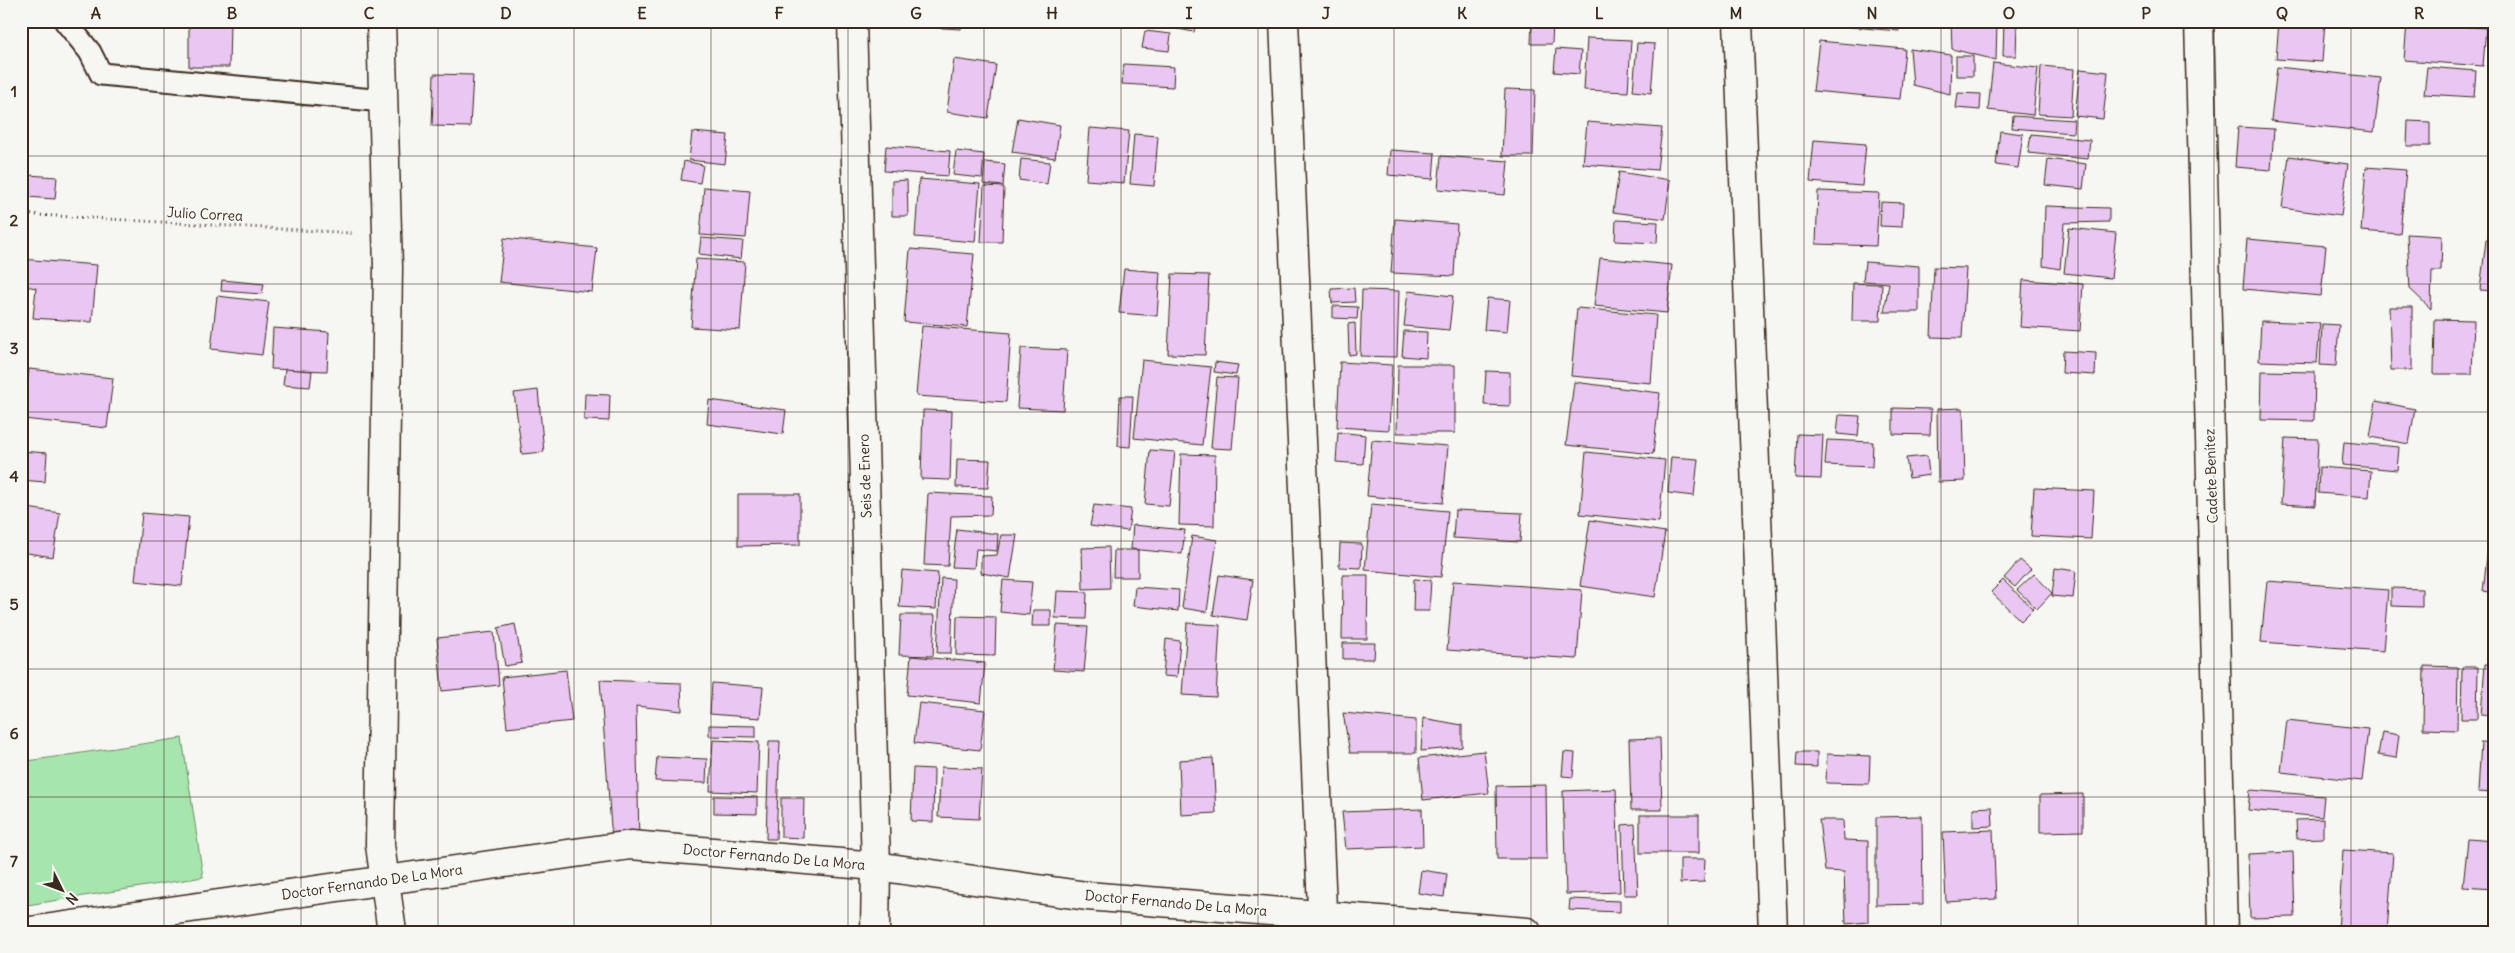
<svg xmlns="http://www.w3.org/2000/svg" width="2515" height="953" viewBox="0 0 2515 953" font-family="Delius,sans-serif">
	<style>
		.green { fill: #a6e6ae; stroke: #708866 }
		.building { fill: #eac6f2; stroke: #3b2a1e }
		.lines { fill: none; stroke-linecap: round; stroke-linejoin: round }
		.lane-casing { stroke: #3b2a1e; stroke-width: 25 }
		.street-casing { stroke: #3b2a1e; stroke-width: 31 }
		.path { stroke: #3b2a1e; stroke-width: 3; stroke-dasharray: 1 4; stroke-linecap: butt }
		.lane { stroke: #f6f6f2; stroke-width: 21 }
		.street { stroke: #f6f6f2; stroke-width: 28 }
		.grid { fill: none; stroke: #3b2a1e; stroke-width: 1; stroke-opacity: 0.55 }
		.labels { text-anchor: middle; dominant-baseline: central; stroke-width: 4; stroke-linejoin: round; paint-order: stroke }
		.street-label { font-size: 14px; fill: #3b2a1e; stroke: #f6f6f2 }
		.neatline { fill: none; stroke: #3b2a1e; stroke-width: 2 }
		.grid-label { font-size: 16px; text-anchor: middle; font-weight: bold; fill: #3b2a1e }
	</style>
	<rect width="100%" height="100%" fill="#f6f6f2"/>
	<filter id="ink" filterUnits="userSpaceOnUse"><feTurbulence type="fractalNoise" baseFrequency=".02" numOctaves="2"/><feDisplacementMap in="SourceGraphic" scale="10" xChannelSelector="R" yChannelSelector="G"/><feConvolveMatrix kernelMatrix="1 2 1 2 8 2 1 2 1" color-interpolation-filters="sRGB"/></filter>
	<g filter="url(#ink)">
		<path class="green" d="M182 738 203 877 21 906V762Z"/>
		<g class="building">
			<path d="M189 21H230L229 67H189Z"/>
			<path d="M908 21H962L961 29 908 26Z"/>
			<path d="M1146 21H1196L1194 32 1146 23Z"/>
			<path d="M1532 21 1553 22 1552 44H1531Z"/>
			<path d="M1841 21H1899V31L1840 26Z"/>
			<path d="M1951 21H1997L1996 60 1952 49Z"/>
			<path d="M2004 21H2017L2016 56H2003Z"/>
			<path d="M2279 21H2325L2322 62 2276 59Z"/>
			<path d="M2407 23 2486 28 2483 66 2404 60Z"/>
			<path d="M1145 31 1171 34 1169 51 1142 48Z"/>
			<path d="M1587 38 1631 40 1628 92 1584 90Z"/>
			<path d="M1819 41 1905 49 1900 99 1813 91Z"/>
			<path d="M1637 43 1655 44 1651 93 1633 91Z"/>
			<path d="M1556 49 1581 51 1579 74 1554 72Z"/>
			<path d="M1910 49 1951 55 1950 94 1913 85Z"/>
			<rect x="1956" y="56" width="17" height="20"/>
			<path d="M954 59 996 65 988 118 947 112Z"/>
			<path d="M1993 63 2038 68 2033 115 1988 110Z"/>
			<path d="M1124 64 1174 67 1173 87 1122 84Z"/>
			<path d="M2041 66 2074 69 2071 116 2038 114Z"/>
			<path d="M2277 67 2381 78 2374 132 2271 121Z"/>
			<path d="M2427 67 2476 71 2474 97 2424 94Z"/>
			<path d="M2080 69 2108 72 2103 119 2075 116Z"/>
			<path d="M434 74 473 75 470 127 432 126Z"/>
			<path d="M1505 89 1535 90 1533 156H1502Z"/>
			<path d="M1958 93 1981 94 1980 110 1956 108Z"/>
			<path d="M2013 116 2074 120 2073 133 2012 128Z"/>
			<path d="M1018 118 1060 125 1055 158 1012 152Z"/>
			<path d="M2408 121 2430 122V146H2407Z"/>
			<path d="M1587 122 1662 128 1657 170 1583 164Z"/>
			<path d="M2238 127 2274 129 2271 170 2235 167Z"/>
			<path d="M1090 128 1129 131 1124 183 1086 180Z"/>
			<path d="M2000 131 2023 134 2018 168 1996 165Z"/>
			<path d="M692 132 728 135 725 164 689 160Z"/>
			<path d="M1134 134 1158 136 1154 186 1130 184Z"/>
			<path d="M2031 134 2090 140 2088 159 2028 153Z"/>
			<path d="M1814 140 1866 144 1862 186 1810 182Z"/>
			<path d="M886 146 950 151 948 176 884 171Z"/>
			<path d="M1390 150 1435 153 1433 179 1388 175Z"/>
			<path d="M956 151 984 154 982 178 953 175Z"/>
			<path d="M1441 156 1508 161 1505 195 1438 189Z"/>
			<path d="M2289 156 2348 164 2341 216 2282 208Z"/>
			<path d="M1021 159 1050 162 1047 184 1019 180Z"/>
			<path d="M2048 159 2086 164 2083 189 2045 185Z"/>
			<path d="M684 161 703 165 700 183 681 180Z"/>
			<path d="M985 162 1005 164 1003 186 983 184Z"/>
			<path d="M2366 167 2406 170 2400 234 2361 231Z"/>
			<path d="M1619 172 1670 180 1665 219 1613 212Z"/>
			<path d="M28 175 57 177 55 199 27 197Z"/>
			<path d="M919 179 980 184 975 242 915 237Z"/>
			<path d="M907 180 908 216H892V181Z"/>
			<path d="M984 186 1004 187 1002 242H981Z"/>
			<path d="M704 187 750 191 746 238 700 235Z"/>
			<path d="M1818 191 1879 193 1876 246 1816 244Z"/>
			<path d="M1881 202 1903 203 1902 227 1880 226Z"/>
			<path d="M2045 206 2109 208V222L2064 223 2060 269 2043 266Z"/>
			<path d="M1395 219 1457 224 1454 276 1391 273Z"/>
			<path d="M1616 220 1658 222 1657 243 1615 241Z"/>
			<path d="M2069 228 2116 233 2111 278 2064 273Z"/>
			<path d="M2407 234 2442 236 2441 271H2432L2431 309 2410 289Z"/>
			<path d="M504 238 597 248 592 292 499 282Z"/>
			<path d="M701 238 743 241 741 259 699 254Z"/>
			<path d="M2247 239 2326 246 2321 296 2243 289Z"/>
			<path d="M2486 240 2494 241V291L2480 290Z"/>
			<path d="M910 249 974 254 967 327 904 322Z"/>
			<path d="M1600 258 1672 265 1667 313 1594 306Z"/>
			<path d="M21 259 97 265 92 322 33 318 36 288 21 285Z"/>
			<path d="M696 259 745 262 740 330 691 327Z"/>
			<path d="M1865 262 1919 266V312H1884L1889 283 1863 281Z"/>
			<path d="M1934 267 1966 268 1962 338 1931 337Z"/>
			<path d="M1124 269 1160 272 1157 316 1119 313Z"/>
			<path d="M1172 274 1209 275 1205 355 1168 354Z"/>
			<path d="M222 280 264 284 262 294 221 291Z"/>
			<path d="M2023 280 2083 284 2080 331 2020 327Z"/>
			<path d="M1853 283 1882 284 1880 321H1852Z"/>
			<path d="M1354 288 1355 302 1332 303 1331 289Z"/>
			<path d="M1362 290 1399 291 1397 357 1360 356Z"/>
			<path d="M1408 291 1453 296 1449 330 1404 326Z"/>
			<path d="M217 296 269 302 262 355 211 349Z"/>
			<path d="M1487 298 1510 300 1507 332 1484 330Z"/>
			<path d="M1333 306 1358 307 1357 319 1333 318Z"/>
			<path d="M2389 307H2412V370H2391Z"/>
			<path d="M1577 308 1656 315 1651 383 1571 376Z"/>
			<path d="M2435 319 2474 320 2472 374H2434Z"/>
			<path d="M2261 321 2320 323 2317 363 2259 361Z"/>
			<path d="M1355 323 1356 354 1349 355 1348 324Z"/>
			<path d="M2322 324 2339 325 2336 366 2320 365Z"/>
			<path d="M922 326 1011 333 1006 402 916 396Z"/>
			<path d="M273 328 329 332 327 371 271 369Z"/>
			<path d="M1404 331 1427 332 1426 358 1402 356Z"/>
			<path d="M1021 348 1067 350 1063 410 1017 408Z"/>
			<path d="M2063 351 2096 353 2095 375 2062 373Z"/>
			<path d="M1142 360 1211 367 1202 445 1134 438Z"/>
			<path d="M1215 362 1238 365 1236 375 1214 372Z"/>
			<path d="M1340 362 1392 365 1389 430 1337 427Z"/>
			<path d="M1398 365H1455V433H1397Z"/>
			<path d="M29 369 113 378 107 428 23 419Z"/>
			<path d="M285 369 312 371 310 387 283 385Z"/>
			<path d="M1486 371 1510 372V406L1484 405Z"/>
			<path d="M2262 371 2315 372 2314 421 2261 420Z"/>
			<path d="M1217 377 1238 378 1232 449 1211 448Z"/>
			<path d="M1574 382 1660 393 1653 454 1566 445Z"/>
			<path d="M538 390 544 452 522 454 514 393Z"/>
			<path d="M585 394 610 395 609 421 584 420Z"/>
			<path d="M1120 396H1133L1130 447 1118 446Z"/>
			<path d="M709 400 786 410 783 434 707 424Z"/>
			<path d="M2376 401 2415 409 2409 444 2370 437Z"/>
			<path d="M1893 408 1931 409 1930 435 1893 434Z"/>
			<path d="M1963 408 1965 481 1938 482 1937 409Z"/>
			<path d="M923 410 952 411 950 480 921 479Z"/>
			<path d="M1839 415 1860 416 1858 436 1837 434Z"/>
			<path d="M1338 432 1365 435 1363 464 1336 462Z"/>
			<path d="M1797 434 1823 435 1821 479 1795 478Z"/>
			<path d="M2285 438 2318 439 2315 506 2281 504Z"/>
			<path d="M1372 440 1448 446 1443 503 1367 496Z"/>
			<path d="M1827 440 1873 442 1872 467 1825 465Z"/>
			<path d="M2344 442 2399 447 2397 470 2342 465Z"/>
			<path d="M1150 450 1175 452 1169 506 1145 504Z"/>
			<path d="M21 451 47 453 45 482 21 480Z"/>
			<path d="M1586 452 1665 460 1659 522 1580 514Z"/>
			<path d="M1181 454 1215 455 1214 526 1179 525Z"/>
			<path d="M1927 456 1929 475 1909 478 1906 458Z"/>
			<path d="M1671 457 1698 459 1694 496 1668 493Z"/>
			<path d="M957 459 990 460 988 488 956 487Z"/>
			<path d="M2319 467 2371 471 2369 497 2318 493Z"/>
			<path d="M2034 488 2094 491 2091 539 2031 536Z"/>
			<path d="M928 493 992 496 991 515 951 516 948 566 924 565Z"/>
			<path d="M738 494H800V545L738 546Z"/>
			<path d="M1371 504 1448 511 1441 577 1365 570Z"/>
			<path d="M1094 505 1131 509 1128 531 1090 526Z"/>
			<path d="M21 507 60 513 53 557 21 552Z"/>
			<path d="M1455 510 1522 513 1520 542 1453 538Z"/>
			<path d="M142 513 189 517 182 586 135 581Z"/>
			<path d="M1590 520 1665 532 1655 597 1580 586Z"/>
			<path d="M1133 525 1185 530 1182 554 1131 549Z"/>
			<path d="M957 529 998 534 997 551 976 549 974 568 952 567Z"/>
			<path d="M1001 535H1017L1010 578 981 573V556L997 555Z"/>
			<path d="M1192 536 1217 540 1207 612 1182 608Z"/>
			<path d="M1340 543 1362 544 1361 568 1339 567Z"/>
			<path d="M1109 547 1110 588 1083 589 1082 548Z"/>
			<path d="M2488 548H2494V593L2483 591Z"/>
			<path d="M1114 550H1138V577H1113Z"/>
			<path d="M2020 560 2031 569 2015 587 2004 578Z"/>
			<path d="M2055 568 2076 571 2073 598 2052 596Z"/>
			<path d="M902 570 938 573 936 609 899 607Z"/>
			<path d="M2034 574 2052 593 2037 609 2017 590Z"/>
			<path d="M1219 575 1253 580 1247 620 1213 615Z"/>
			<path d="M1343 575H1368L1367 639H1342Z"/>
			<path d="M941 578 954 579 951 653H937Z"/>
			<path d="M1414 579 1431 580 1429 611H1413Z"/>
			<path d="M1003 580 1032 582 1029 615 1000 612Z"/>
			<path d="M2003 580 2033 609 2021 621 1991 592Z"/>
			<path d="M1453 581 1582 590 1577 659 1447 650Z"/>
			<path d="M2267 581 2388 590 2383 651 2261 642Z"/>
			<path d="M1135 587 1179 590 1178 611 1133 606Z"/>
			<path d="M2391 588 2422 589V607L2391 606Z"/>
			<path d="M1057 591 1087 592 1086 619 1055 618Z"/>
			<path d="M1033 610H1051V626H1032Z"/>
			<path d="M901 615H935L933 656 899 655Z"/>
			<path d="M957 616 996 617 995 656 956 655Z"/>
			<path d="M1187 623 1220 625 1216 697 1182 695Z"/>
			<path d="M515 624 522 663 505 666 498 628Z"/>
			<path d="M1057 625 1088 627 1084 672 1053 670Z"/>
			<path d="M494 632 499 685 442 691 437 638Z"/>
			<path d="M1166 639 1180 641 1177 677 1163 676Z"/>
			<path d="M1343 643H1375L1374 659H1343Z"/>
			<path d="M911 656 985 663 981 703 907 695Z"/>
			<path d="M2485 664H2494V716L2481 715Z"/>
			<path d="M2424 666 2458 667 2457 730 2423 729Z"/>
			<path d="M2462 667H2478L2477 719H2461Z"/>
			<path d="M566 670 572 721 507 728 502 677Z"/>
			<path d="M600 680 681 683 682 711 636 706 639 841 612 840Z"/>
			<path d="M712 683 763 687 760 718 710 714Z"/>
			<path d="M919 703 985 710 980 750 914 743Z"/>
			<path d="M1343 713 1416 720V753H1350Z"/>
			<path d="M1423 718 1462 725V747L1421 751Z"/>
			<path d="M2287 720 2368 729 2362 781 2281 772Z"/>
			<path d="M709 725 756 726V737L709 736Z"/>
			<path d="M2382 732 2399 735 2396 758 2378 755Z"/>
			<path d="M1660 738 1662 810H1631L1629 739Z"/>
			<path d="M713 740 759 742 757 793 710 791Z"/>
			<path d="M769 741H780L776 839H766Z"/>
			<path d="M2481 742 2494 743V793L2478 792Z"/>
			<path d="M1484 751 1489 793 1423 800 1419 758Z"/>
			<path d="M1564 752 1575 753 1573 777 1562 776Z"/>
			<path d="M1797 752H1817V767L1796 766Z"/>
			<path d="M1827 754 1870 756 1869 784 1826 783Z"/>
			<path d="M657 757 707 759 706 783 655 781Z"/>
			<path d="M1213 758 1216 813 1181 815 1179 760Z"/>
			<path d="M941 767 982 769 979 819 938 817Z"/>
			<path d="M913 768 934 769 933 822 911 821Z"/>
			<path d="M1546 785 1547 859H1497L1496 786Z"/>
			<path d="M1616 789 1620 892 1566 894 1563 791Z"/>
			<path d="M2250 790 2324 796 2322 817 2248 810Z"/>
			<path d="M2083 794V831L2040 832V795Z"/>
			<path d="M714 796 757 797V814L714 813Z"/>
			<path d="M781 798H804L803 838 781 837Z"/>
			<path d="M1992 807 1993 826 1973 827V808Z"/>
			<path d="M1422 809 1423 846 1346 849 1342 812Z"/>
			<rect x="1640" y="815" width="59" height="38"/>
			<path d="M1922 816 1923 904 1876 905V817Z"/>
			<path d="M2323 819V838L2297 839 2296 820Z"/>
			<path d="M1819 820H1843L1844 840 1868 841V922L1846 924 1844 872 1825 871Z"/>
			<path d="M1635 824 1638 895H1624L1622 825Z"/>
			<path d="M1993 830 1996 899 1946 902 1943 832Z"/>
			<path d="M2468 839 2494 841V889L2463 887Z"/>
			<path d="M2343 850 2393 853 2387 932H2338Z"/>
			<path d="M2293 852 2295 917 2250 918 2248 854Z"/>
			<path d="M1680 859H1705L1704 882 1680 883Z"/>
			<path d="M1421 870 1447 874 1444 897 1418 893Z"/>
			<path d="M1570 899 1620 901V912L1569 910Z"/>
		</g>
		<g class="lines">
			<defs>
				<path id="lane" d="M65 21 90 52 101 74 383 101"/>
				<g id="street">
					<path d="M381 21 388 267 380 845 392 932"/>
					<path d="M852 21 876 866 875 932"/>
					<path d="M1284 21 1323 932"/>
					<path d="M1738 21 1773 932"/>
					<path d="M2199 21 2223 932"/>
					<path d="M23 932 631 845 876 866 1087 896 1527 932"/>
				</g>
			</defs>
			<use href="#lane" class="lane-casing"/>
			<use href="#street" class="street-casing"/>
			<path class="path" d="M21 214 352 233"/>
			<use href="#lane" class="lane"/>
			<use href="#street" class="street"/>
		</g>
	</g>
	<path class="grid" d="M164 21V932M301 21V932M438 21V932M574 21V932M711 21V932M848 21V932M984 21V932M1121 21V932M1258 21V932M1394 21V932M1531 21V932M1668 21V932M1804 21V932M1941 21V932M2078 21V932M2214 21V932M2351 21V932M21 156H2494M21 284H2494M21 412H2494M21 541H2494M21 669H2494M21 797H2494"/>
	<g class="labels">
		<g class="street-label">
			<text transform="translate(205 214) rotate(3)">Julio Correa</text>
			<text transform="translate(865 476) rotate(-92)">Seis de Enero</text>
			<text transform="translate(2211 476) rotate(-92)">Cadete Benítez</text>
			<text transform="translate(774 857) rotate(5)">Doctor Fernando De La Mora</text>
			<text transform="translate(372 882) rotate(-8)">Doctor Fernando De La Mora</text>
			<text transform="translate(1176 903) rotate(5)">Doctor Fernando De La Mora</text>
		</g>
	</g>
	<rect width="2515" height="953" fill="none" stroke="#f6f6f2" stroke-width="55"/>
	<g transform="translate(62 890) rotate(132)" stroke="#f6f6f2" stroke-width="4" paint-order="stroke">
	<path d="M0-4L9 19L0 12L-9 19Z" fill="#3b2a1e"/>
	<text y="-8" font-size="14" font-weight="bold" text-anchor="middle" fill="#3b2a1e">N</text>
	</g>
	<rect x="28" y="28" width="2460" height="898" class="neatline"/>
	<g class="grid-label">
		<text x="96" y="19">A</text>
		<text x="232" y="19">B</text>
		<text x="369" y="19">C</text>
		<text x="506" y="19">D</text>
		<text x="642" y="19">E</text>
		<text x="779" y="19">F</text>
		<text x="916" y="19">G</text>
		<text x="1052" y="19">H</text>
		<text x="1189" y="19">I</text>
		<text x="1326" y="19">J</text>
		<text x="1462" y="19">K</text>
		<text x="1599" y="19">L</text>
		<text x="1736" y="19">M</text>
		<text x="1872" y="19">N</text>
		<text x="2009" y="19">O</text>
		<text x="2146" y="19">P</text>
		<text x="2282" y="19">Q</text>
		<text x="2419" y="19">R</text>
		<text x="14" y="97">1</text>
		<text x="14" y="226">2</text>
		<text x="14" y="354">3</text>
		<text x="14" y="482">4</text>
		<text x="14" y="610">5</text>
		<text x="14" y="739">6</text>
		<text x="14" y="867">7</text>
	</g>
</svg>
